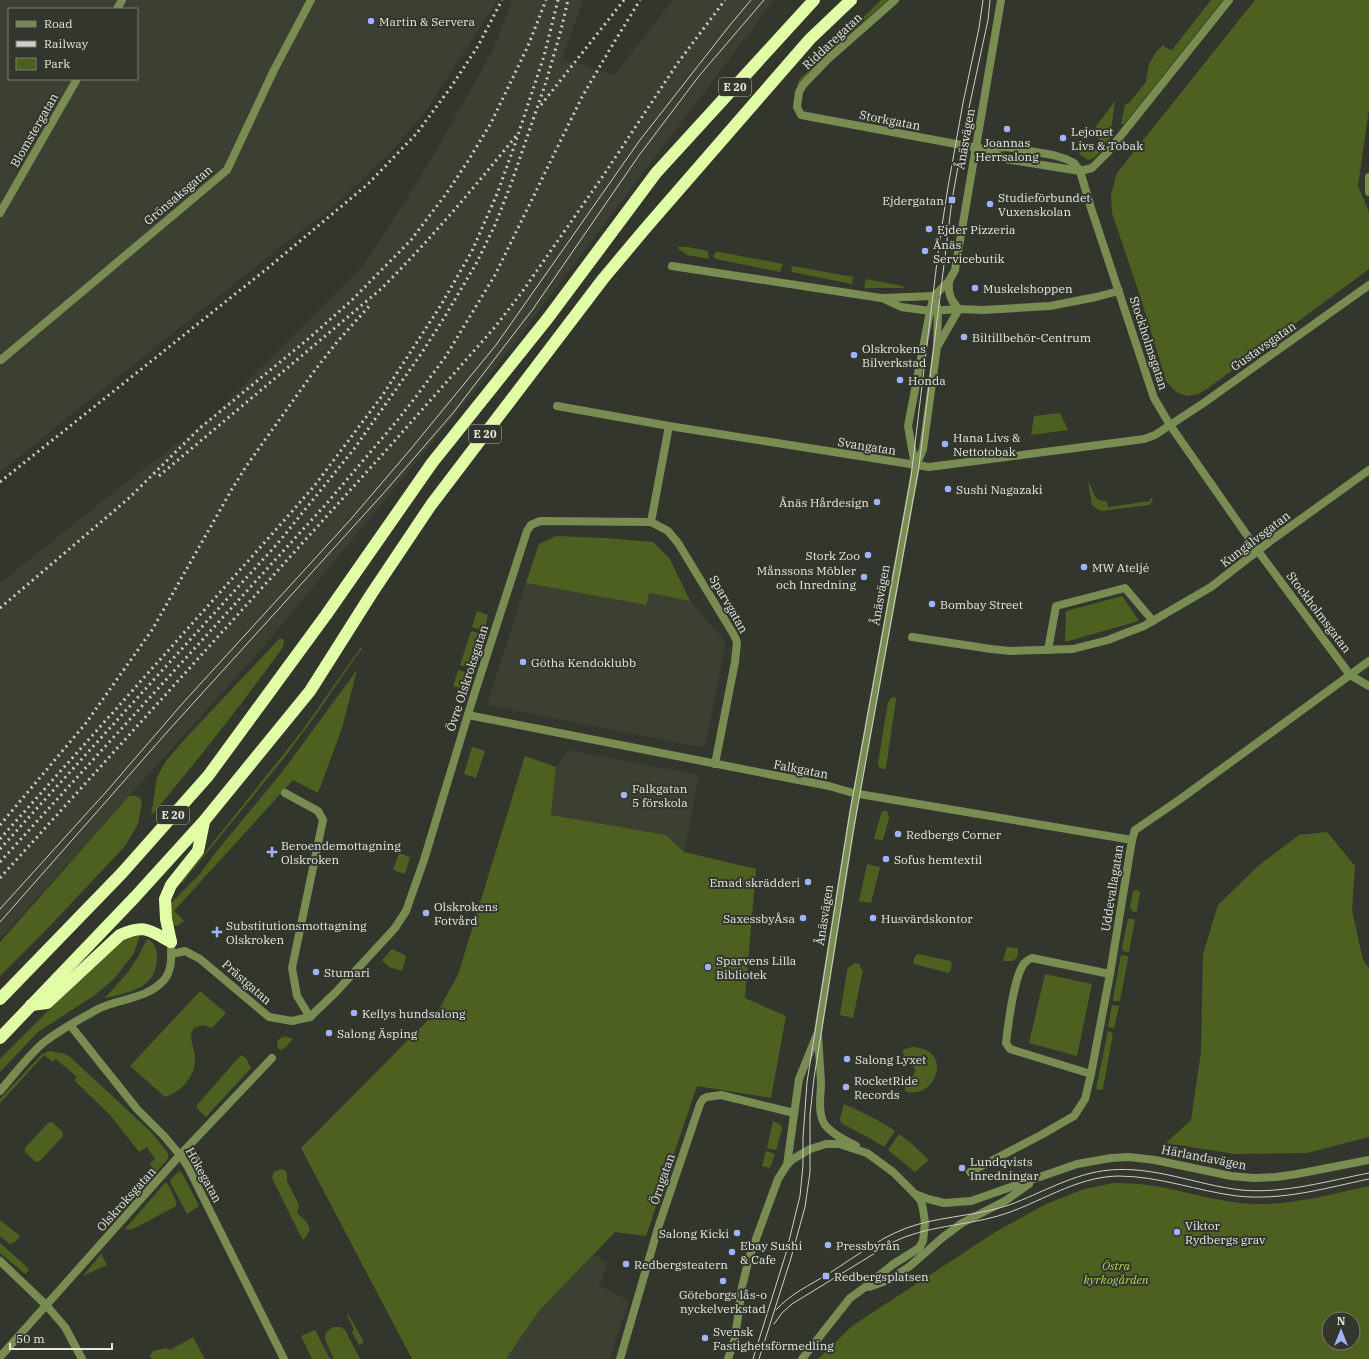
<svg xmlns="http://www.w3.org/2000/svg" width="1369" height="1359" viewBox="0 0 1369 1359" font-family="'IBM Plex Serif',serif">
	<style>
		.built { fill: #3b4032; fill-rule: evenodd }
		.green { fill: #4e6020; fill-rule: evenodd }
		.lines { fill: none; stroke-linecap: round; stroke-linejoin: round }
		.pedestrian { stroke: #798c51; stroke-width: 8 }
		.minor { stroke: #798c51; stroke-width: 8 }
		.tertiary { stroke: #798c51; stroke-width: 8 }
		.motorway { stroke: #e1fea7; stroke-width: 12 }
		.tram { stroke: #cdd0ca; stroke-width: 1 }
		.rail { stroke: #cdd0ca; stroke-width: 3; stroke-dasharray: 2 4; stroke-linecap: butt }
		.poi-dot { fill: #a1b3fd; stroke: #33362d; stroke-width: 1.5 }
		.labels { text-anchor: middle; dominant-baseline: central; stroke-width: 4; stroke-linejoin: round; paint-order: stroke }
		.shield { fill: #33362d; stroke: #afb2ab; stroke-width: 1 }
		.shield-label { font-size: 11px; font-weight: bold; fill: #e4e7e1 }
		.poi-label { font-size: 12px; fill: #e4e7e1; stroke: #33362d; text-anchor: start }
		.street-label { font-size: 12px; fill: #e4e7e1; stroke: #33362d }
		.park-label { font-size: 12px; font-style: italic; fill: #aed252; stroke: #33362d }
	</style>
	<rect width="100%" height="100%" fill="#33362d"/>
	<g class="built">
		<path d="M0 0H498L425 112 393 150 332 208 264 260 0 472ZM9 9H137V79H9Z"/>
		<path d="M513 0H583L562 59 614 75 673 0H774L513 345 265 645 0 939V583L114 492 215 414 363 266 428 165 493 50Z"/>
		<path d="M526 583 646 605 648 593 690 601 726 642 705 745 699 747 487 705Z"/>
		<path d="M567 750 699 775 684 852 666 835 551 815 556 767Z"/>
		<path d="M594 1254 608 1264 599 1286 629 1301 609 1359H506L538 1312Z"/>
	</g>
	<g class="green">
		<path d="M881 0H888L851 32 798 85H797L799 80Z"/>
		<path d="M1211 0H1223L1124 124H1121L1125 105 1129 103 1146 82 1149 64 1156 52 1163 45 1166 48 1172 50Z"/>
		<path d="M1255 0H1369V109L1358 186 1369 212V269L1207 389 1198 394 1187 396 1176 392 1166 381 1141 299 1112 213 1111 195 1117 173Z"/>
		<path d="M1115 101 1110 138 1108 143H1104L1091 133Z"/>
		<path d="M1088 142 1101 151 1094 158 1088 160 1079 154Z"/>
		<path d="M678 247H688L708 251 709 259 688 255 678 249Z"/>
		<path d="M716 252H719L783 264 780 272 716 259 713 256Z"/>
		<path d="M793 266 853 277 852 284 792 272 791 269Z"/>
		<path d="M866 279 903 286 904 288H866L864 287Z"/>
		<path d="M1060 413 1068 430 1031 435 1034 416Z"/>
		<path d="M1088 481C1094 490 1093 502 1107 501L1108 507 1150 501V498H1153L1151 503 1149 505 1101 511 1094 507 1092 505Z"/>
		<path d="M556 536 606 538 653 542 670 559 690 601 649 593 646 605 526 583 539 544Z"/>
		<path d="M1122 596 1139 621 1065 642 1066 611Z"/>
		<path d="M477 611 488 615 484 631 472 627Z"/>
		<path d="M471 631 482 634 471 668 460 665Z"/>
		<path d="M280 638 284 640 283 647C241 705 197 761 151 816L157 777 166 761 183 741Z"/>
		<path d="M361 647 362 649 359 652 315 716 284 758 183 882 180 884 302 731Z"/>
		<path d="M357 670 342 728 318 793 293 780 174 911 184 921 177 926 172 925 169 905 200 874 216 852 282 772Z"/>
		<path d="M458 670 469 673 464 689 453 686Z"/>
		<path d="M892 697H895L896 700 886 767 885 769H882L879 767 878 763 888 702Z"/>
		<path d="M472 747 485 751 476 778 464 774Z"/>
		<path d="M525 756 556 767 551 815 666 835 684 852 756 869 745 998 786 1016 771 1098 697 1086 646 1236 615 1232 538 1312 506 1359H412L301 1148 439 1009 458 975Z"/>
		<path d="M129 796C135 795 140 796 142 802L138 824 125 846 47 929 0 976V942Z"/>
		<path d="M883 811H887L888 813 889 818 883 840 874 839 881 814Z"/>
		<path d="M1327 832 1355 866 1352 911 1363 960 1369 968V1137L1307 1153 1235 1154 1166 1143 1191 1120 1201 1052 1203 954 1218 905 1258 866 1299 835Z"/>
		<path d="M399 853 410 857 405 874 393 870Z"/>
		<path d="M867 864 880 867 871 903 859 901Z"/>
		<path d="M1137 890 1140 892V893L1137 911 1135 912 1132 911 1130 907 1133 891Z"/>
		<path d="M1128 919H1134L1135 920 1129 952H1128L1123 951 1122 947Z"/>
		<path d="M140 935 134 953 114 979 95 995 38 1032 0 1072V1059L109 950 125 938Z"/>
		<path d="M147 939C154 942 157 948 157 956 157 989 130 992 105 998L128 972 138 957Z"/>
		<path d="M1007 947 1017 948 1018 950 1017 958 1012 961H1003Z"/>
		<path d="M392 949 405 955 406 957 402 971 389 967 382 960Z"/>
		<path d="M918 954 951 961 952 964 950 972 948 973 914 964C913 959 914 956 918 954Z"/>
		<path d="M1121 955 1128 956V959L1120 1001H1113V999Z"/>
		<path d="M855 963 860 964 861 970H863L853 1018 840 1015 847 971 848 968Z"/>
		<path d="M1045 974 1092 984 1077 1056 1029 1043Z"/>
		<path d="M200 991 226 1013 212 1028 203 1025 194 1028C187 1039 195 1046 195 1058 196 1076 181 1092 165 1097L130 1066Z"/>
		<path d="M1112 1005 1119 1006 1114 1028 1108 1027Z"/>
		<path d="M1108 1031 1113 1033 1103 1089 1100 1090 1096 1089Z"/>
		<path d="M284 1036 293 1039 285 1048 280 1050 277 1047 278 1040Z"/>
		<path d="M912 1047C956 1049 935 1102 905 1091L906 1079C912 1079 914 1075 915 1070L912 1063 906 1060 902 1050Z"/>
		<path d="M50 1051 62 1053 69 1056 152 1133 168 1153V1158L166 1161 143 1187 138 1183 152 1167 150 1164 155 1159 147 1147 139 1152 111 1116 74 1080 77 1077 56 1059 53 1062 44 1055 0 1103V1099L42 1054Z"/>
		<path d="M241 1055 246 1058 251 1068 206 1117 197 1108V1105Z"/>
		<path d="M844 1104C862 1112 879 1120 895 1131L884 1147 871 1139 841 1123 840 1119Z"/>
		<path d="M773 1121 780 1124 782 1129 776 1150 767 1148Z"/>
		<path d="M52 1122 62 1131 63 1136 40 1161 36 1162 25 1152V1148L48 1123Z"/>
		<path d="M899 1134 911 1143 929 1160 915 1172 888 1150Z"/>
		<path d="M766 1151 775 1154 770 1168 762 1166Z"/>
		<path d="M281 1169 285 1170 287 1173V1181L299 1205 297 1213 307 1222 310 1230 304 1239H302L272 1178 274 1172Z"/>
		<path d="M179 1171 182 1173 199 1206 187 1214 170 1182 171 1179Z"/>
		<path d="M165 1183H167L176 1201V1206L135 1228 127 1230 125 1229Z"/>
		<path d="M1114 1183C1128 1183 1142 1184 1156 1186 1184 1191 1211 1200 1240 1203 1283 1208 1327 1195 1369 1186V1359H818L852 1326 997 1231 1046 1204 1084 1189ZM1329 1319H1353V1343H1329Z"/>
		<path d="M0 1220 20 1236 15 1242 10 1244 0 1236Z"/>
		<path d="M0 1243 27 1267 29 1270 25 1274 0 1253Z"/>
		<path d="M101 1254 107 1265 83 1276Z"/>
		<path d="M348 1314 364 1342 359 1345 352 1332 354 1330 347 1315Z"/>
		<path d="M333 1327H340L345 1330 360 1359H334L325 1340 326 1332Z"/>
		<path d="M315 1330 330 1359H312L301 1336Z"/>
		<path d="M193 1337 205 1359H152L150 1356 153 1351 166 1348 170 1350Z"/>
	</g>
	<g class="lines">
		<path class="pedestrian" d="M0 1357 180 1155 272 1058"/>
		<g class="minor">
			<path d="M895 0 828 59 803 85 799 92 797 107 801 115 983 149 1005 159 1080 171 1092 168 1107 153 1229 0"/>
			<path d="M117 9 122 0"/>
			<path d="M983 149 1007 147 1053 155 1066 159 1074 163 1080 171 1091 208 1154 398 1170 425 1258 551 1350 675 1369 686"/>
			<path d="M1369 177V192"/>
			<path d="M0 213 77 79"/>
			<path d="M672 266 881 298 934 296"/>
			<path d="M884 299 901 307 930 311 959 309 984 310 1050 306 1096 297 1119 291"/>
			<path d="M0 359 1 360 227 170 274 70 311 0"/>
			<path d="M557 406 669 426 929 467 1144 439 1155 435 1205 402 1369 285"/>
			<path d="M651 522 669 426"/>
			<path d="M912 637 991 649 1010 651 1073 649 1108 640 1123 634 1144 626 1211 587 1269 542 1369 470"/>
			<path d="M1048 650 1056 606 1125 588 1153 621"/>
			<path d="M468 715 829 786 853 793 1132 840"/>
			<path d="M285 793 318 811 323 820 292 968 297 996 310 1017"/>
			<path d="M172 954 185 951 200 959 269 1017 292 1021 310 1017"/>
			<path d="M310 1017 336 992 395 928 406 911 424 860 473 698 527 531 531 525 540 521 651 522 668 531 678 543 734 635 737 642 735 662 715 764"/>
			<path d="M70 1025 137 1109 164 1136 180 1155 188 1167 284 1359"/>
			<path d="M1091 1074 1010 1049 1006 1043C1008 1025 1014 979 1023 965 1025 961 1028 960 1032 958L1110 974"/>
			<path d="M0 1091C14 1075 27 1057 43 1043 59 1030 80 1019 98 1009 119 998 146 1000 164 980 173 969 171 956 171 942"/>
			<path d="M970 1172 1041 1135 1074 1116 1085 1099 1091 1074 1110 974 1132 840 1135 830 1179 800 1369 661"/>
			<path d="M0 1261 46 1305 65 1327 82 1359"/>
			<path d="M620 1359 658 1228 700 1104 703 1099 707 1097 721 1095 794 1113"/>
		</g>
		<g class="tertiary">
			<path d="M937 347 959 309C950 300 948 293 949 281"/>
			<path d="M915 465 908 426 930 311 934 296 949 281 955 270 1001 0"/>
			<path d="M818 1035C819 1051 820 1066 821 1082 821 1096 817 1112 825 1125 833 1135 845 1140 856 1146"/>
			<path d="M787 1165 793 1159 810 1149 826 1144H839L867 1153 893 1172 915 1194 921 1201 923 1209 925 1223 923 1241 919 1248 892 1265 864 1288 850 1298 802 1359"/>
			<path d="M915 1194 928 1199 944 1203 971 1201 1077 1164 1111 1158 1129 1157 1155 1160 1231 1176 1254 1178 1276 1177 1297 1174 1369 1160"/>
			<path d="M869 1287 889 1280 910 1266 942 1238 962 1223 1005 1201 1029 1184"/>
			<path d="M728 1359 735 1338 742 1287 749 1258 778 1179 787 1165 799 1079 818 1032 853 813 916 466 923 449 937 347 938 311 934 296"/>
		</g>
		<g class="motorway">
			<path d="M171 942 166 919 165 899 171 885 198 851 204 822"/>
			<path d="M0 999 122 873 208 776 326 615 432 463 548 318 656 173 814 0"/>
			<path d="M31 1005 47 1003 120 935C145 924 149 930 171 942"/>
			<path d="M0 1038 135 897 204 821 310 691 372 593 431 505 603 279 644 230 810 39 851 0"/>
		</g>
		<g class="tram">
			<path d="M0 909 106 792 182 704 351 519 410 450 496 345 640 140 730 25 751 0"/>
			<path d="M0 922 168 731 382 495 453 413 533 309 640 154 699 76 764 0"/>
			<path d="M776 1310C790 1294 810 1285 828 1274 857 1256 885 1233 919 1224 948 1216 980 1215 1009 1205 1042 1193 1074 1173 1110 1170 1155 1166 1197 1185 1241 1190 1284 1194 1327 1181 1369 1173"/>
			<path d="M774 1324 782 1313 792 1304 893 1242C926 1226 963 1226 998 1216 1039 1204 1074 1177 1118 1176 1159 1176 1197 1191 1237 1196 1282 1201 1326 1188 1369 1179"/>
			<path d="M753 1359 786 1253 800 1196 803 1165V1138L807 1082 850 812 911 477 939 245 948 187 963 103 979 28 983 0"/>
			<path d="M759 1359 791 1258 805 1207 810 1172V1115L814 1078 853 832 919 466 952 200 967 117 988 20 990 0"/>
		</g>
		<g class="rail">
			<path d="M541 105 624 0"/>
			<path d="M159 476 381 289C429 241 473 189 516 136"/>
			<path d="M0 482 269 267 368 184 417 133 451 87 478 46 502 0"/>
			<path d="M0 608 128 499 200 428 308 339 351 301 411 240 446 194 468 161 491 123 528 46 546 0"/>
			<path d="M0 825 86 723 152 630 232 489 247 465 315 370 337 342 371 304"/>
			<path d="M0 839 289 515 315 485 382 396 441 305 472 251 497 194 514 147 544 56 558 0"/>
			<path d="M0 849 278 543 354 449 421 354 444 318 477 262 495 225 511 184 546 82 561 30 568 0"/>
			<path d="M0 862 327 503 396 422 415 398 446 356 495 275 582 97 610 49 640 0"/>
			<path d="M0 878 391 445 495 327 522 292 603 176 677 64 725 0"/>
		</g>
	</g>
	<g class="poi-dot">
		<circle cx="371" cy="21" r="4"/>
		<circle cx="1007" cy="129" r="4"/>
		<circle cx="1063" cy="138" r="4"/>
		<rect x="948" y="196" width="8" height="8" rx="2"/>
		<circle cx="990" cy="204" r="4"/>
		<circle cx="929" cy="229" r="4"/>
		<circle cx="925" cy="251" r="4"/>
		<circle cx="975" cy="288" r="4"/>
		<circle cx="964" cy="337" r="4"/>
		<circle cx="854" cy="355" r="4"/>
		<circle cx="900" cy="380" r="4"/>
		<circle cx="945" cy="444" r="4"/>
		<circle cx="948" cy="489" r="4"/>
		<circle cx="877" cy="502" r="4"/>
		<circle cx="868" cy="555" r="4"/>
		<circle cx="1084" cy="567" r="4"/>
		<circle cx="864" cy="577" r="4"/>
		<circle cx="932" cy="604" r="4"/>
		<circle cx="523" cy="662" r="4"/>
		<circle cx="624" cy="795" r="4"/>
		<circle cx="898" cy="834" r="4"/>
		<path d="M270 846h4v4h4v4h-4v4h-4v-4h-4v-4h4z"/>
		<circle cx="886" cy="859" r="4"/>
		<circle cx="808" cy="882" r="4"/>
		<circle cx="426" cy="913" r="4"/>
		<circle cx="803" cy="918" r="4"/>
		<circle cx="873" cy="918" r="4"/>
		<path d="M215 926h4v4h4v4h-4v4h-4v-4h-4v-4h4z"/>
		<circle cx="708" cy="967" r="4"/>
		<circle cx="316" cy="972" r="4"/>
		<circle cx="354" cy="1013" r="4"/>
		<circle cx="329" cy="1033" r="4"/>
		<circle cx="847" cy="1059" r="4"/>
		<circle cx="846" cy="1087" r="4"/>
		<circle cx="962" cy="1168" r="4"/>
		<circle cx="1177" cy="1232" r="4"/>
		<circle cx="737" cy="1233" r="4"/>
		<circle cx="828" cy="1245" r="4"/>
		<circle cx="732" cy="1252" r="4"/>
		<circle cx="626" cy="1264" r="4"/>
		<rect x="822" y="1272" width="8" height="8" rx="2"/>
		<circle cx="723" cy="1281" r="4"/>
		<circle cx="705" cy="1338" r="4"/>
	</g>
	<g class="labels">
		<g class="shield">
			<rect x="719" y="78" width="32" height="18" rx="3"/>
			<rect x="469" y="425" width="32" height="18" rx="3"/>
			<rect x="157" y="806" width="32" height="18" rx="3"/>
		</g>
		<g class="shield-label">
			<text x="735" y="87">E 20</text>
			<text x="485" y="434">E 20</text>
			<text x="173" y="815">E 20</text>
		</g>
		<g class="poi-label">
			<text x="379" y="21">Martin &amp; Servera</text>
			<text x="1071" y="131">Lejonet<tspan x="1071" dy="14">Livs &amp; Tobak</tspan></text>
			<text x="1007" y="142" text-anchor="middle">Joannas<tspan x="1007" dy="14">Herrsalong</tspan></text>
			<text x="998" y="197">Studieförbundet<tspan x="998" dy="14">Vuxenskolan</tspan></text>
			<text x="944" y="200" text-anchor="end">Ejdergatan</text>
			<text x="937" y="229">Ejder Pizzeria</text>
			<text x="933" y="244">Ånäs<tspan x="933" dy="14">Servicebutik</tspan></text>
			<text x="983" y="288">Muskelshoppen</text>
			<text x="972" y="337">Biltillbehör-Centrum</text>
			<text x="862" y="348">Olskrokens<tspan x="862" dy="14">Bilverkstad</tspan></text>
			<text x="908" y="380">Honda</text>
			<text x="953" y="437">Hana Livs &amp;<tspan x="953" dy="14">Nettotobak</tspan></text>
			<text x="956" y="489">Sushi Nagazaki</text>
			<text x="869" y="502" text-anchor="end">Ånäs Hårdesign</text>
			<text x="860" y="555" text-anchor="end">Stork Zoo</text>
			<text x="1092" y="567">MW Ateljé</text>
			<text x="856" y="570" text-anchor="end">Månssons Möbler<tspan x="856" dy="14">och Inredning</tspan></text>
			<text x="940" y="604">Bombay Street</text>
			<text x="531" y="662">Götha Kendoklubb</text>
			<text x="632" y="788">Falkgatan<tspan x="632" dy="14">5 förskola</tspan></text>
			<text x="906" y="834">Redbergs Corner</text>
			<text x="281" y="845">Beroendemottagning<tspan x="281" dy="14">Olskroken</tspan></text>
			<text x="894" y="859">Sofus hemtextil</text>
			<text x="800" y="882" text-anchor="end">Emad skrädderi</text>
			<text x="434" y="906">Olskrokens<tspan x="434" dy="14">Fotvård</tspan></text>
			<text x="795" y="918" text-anchor="end">SaxessbyÅsa</text>
			<text x="881" y="918">Husvärdskontor</text>
			<text x="226" y="925">Substitutionsmottagning<tspan x="226" dy="14">Olskroken</tspan></text>
			<text x="716" y="960">Sparvens Lilla<tspan x="716" dy="14">Bibliotek</tspan></text>
			<text x="324" y="972">Stumari</text>
			<text x="362" y="1013">Kellys hundsalong</text>
			<text x="337" y="1033">Salong Äsping</text>
			<text x="855" y="1059">Salong Lyxet</text>
			<text x="854" y="1080">RocketRide<tspan x="854" dy="14">Records</tspan></text>
			<text x="970" y="1161">Lundqvists<tspan x="970" dy="14">Inredningar</tspan></text>
			<text x="1185" y="1225">Viktor<tspan x="1185" dy="14">Rydbergs grav</tspan></text>
			<text x="729" y="1233" text-anchor="end">Salong Kicki</text>
			<text x="740" y="1245">Ebay Sushi<tspan x="740" dy="14">&amp; Cafe</tspan></text>
			<text x="836" y="1245">Pressbyrån</text>
			<text x="634" y="1264">Redbergsteatern</text>
			<text x="834" y="1276">Redbergsplatsen</text>
			<text x="723" y="1294" text-anchor="middle">Göteborgs lås-o<tspan x="723" dy="14">nyckelverkstad</tspan></text>
			<text x="713" y="1331">Svensk<tspan x="713" dy="14">Fastighetsförmedling</tspan></text>
		</g>
		<g class="street-label">
			<text transform="translate(832 41) rotate(-43)">Riddaregatan</text>
			<text transform="translate(890 120) rotate(11)">Storkgatan</text>
			<text transform="translate(34 130) rotate(-60)">Blomstergatan</text>
			<text transform="translate(965 139) rotate(-80)">Ånäsvägen</text>
			<text transform="translate(178 195) rotate(-40)">Grönsaksgatan</text>
			<text transform="translate(1149 343) rotate(72)">Stockholmsgatan</text>
			<text transform="translate(1263 346) rotate(-35)">Gustavsgatan</text>
			<text transform="translate(867 446) rotate(9)">Svangatan</text>
			<text transform="translate(1255 539) rotate(-37)">Kungälvsgatan</text>
			<text transform="translate(880 595) rotate(-80)">Ånäsvägen</text>
			<text transform="translate(729 604) rotate(60)">Sparvgatan</text>
			<text transform="translate(1319 612) rotate(53)">Stockholmsgatan</text>
			<text transform="translate(467 678) rotate(-72)">Övre Olskroksgatan</text>
			<text transform="translate(801 769) rotate(11)">Falkgatan</text>
			<text transform="translate(1112 888) rotate(-81)">Uddevallagatan</text>
			<text transform="translate(824 915) rotate(-81)">Ånäsvägen</text>
			<text transform="translate(247 982) rotate(41)">Prästgatan</text>
			<text transform="translate(1204 1157) rotate(11)">Härlandavägen</text>
			<text transform="translate(204 1175) rotate(61)">Hökegatan</text>
			<text transform="translate(662 1179) rotate(-71)">Örngatan</text>
			<text transform="translate(126 1199) rotate(-48)">Olskroksgatan</text>
		</g>
		<g class="park-label">
			<text x="1116" y="1265">Östra<tspan x="1116" dy="14">kyrkogården</tspan></text>
		</g>
	</g>
	<rect x="8" y="8" width="130" height="72" fill="#33362d" stroke="#7a7d75"/>
	<rect x="16" y="21" width="20" height="6" fill="#798c51" stroke="#7a7d75"/>
	<text x="44" y="28" font-size="12" fill="#e4e7e1">Road</text>
	<rect x="16" y="41" width="20" height="6" fill="#cdd0ca" stroke="#7a7d75"/>
	<text x="44" y="48" font-size="12" fill="#e4e7e1">Railway</text>
	<rect x="16" y="58" width="20" height="12" fill="#4e6020" stroke="#7a7d75"/>
	<text x="44" y="68" font-size="12" fill="#e4e7e1">Park</text>
	<g transform="translate(1341 1331)"><circle r="19" fill="#33362d" stroke="#7a7d75"/>
	<path d="M0-3L7 15L0 10L-7 15Z" fill="#a1b3fd"/>
	<text y="-6" font-size="11" font-weight="bold" text-anchor="middle" fill="#e4e7e1">N</text>
	</g>
	<path d="M10 1343v6h102v-6" fill="none" stroke="#e4e7e1" stroke-width="2"/>
	<text x="16" y="1343" font-size="12" fill="#e4e7e1" stroke="#33362d" stroke-width="3" paint-order="stroke">50 m</text>
</svg>
